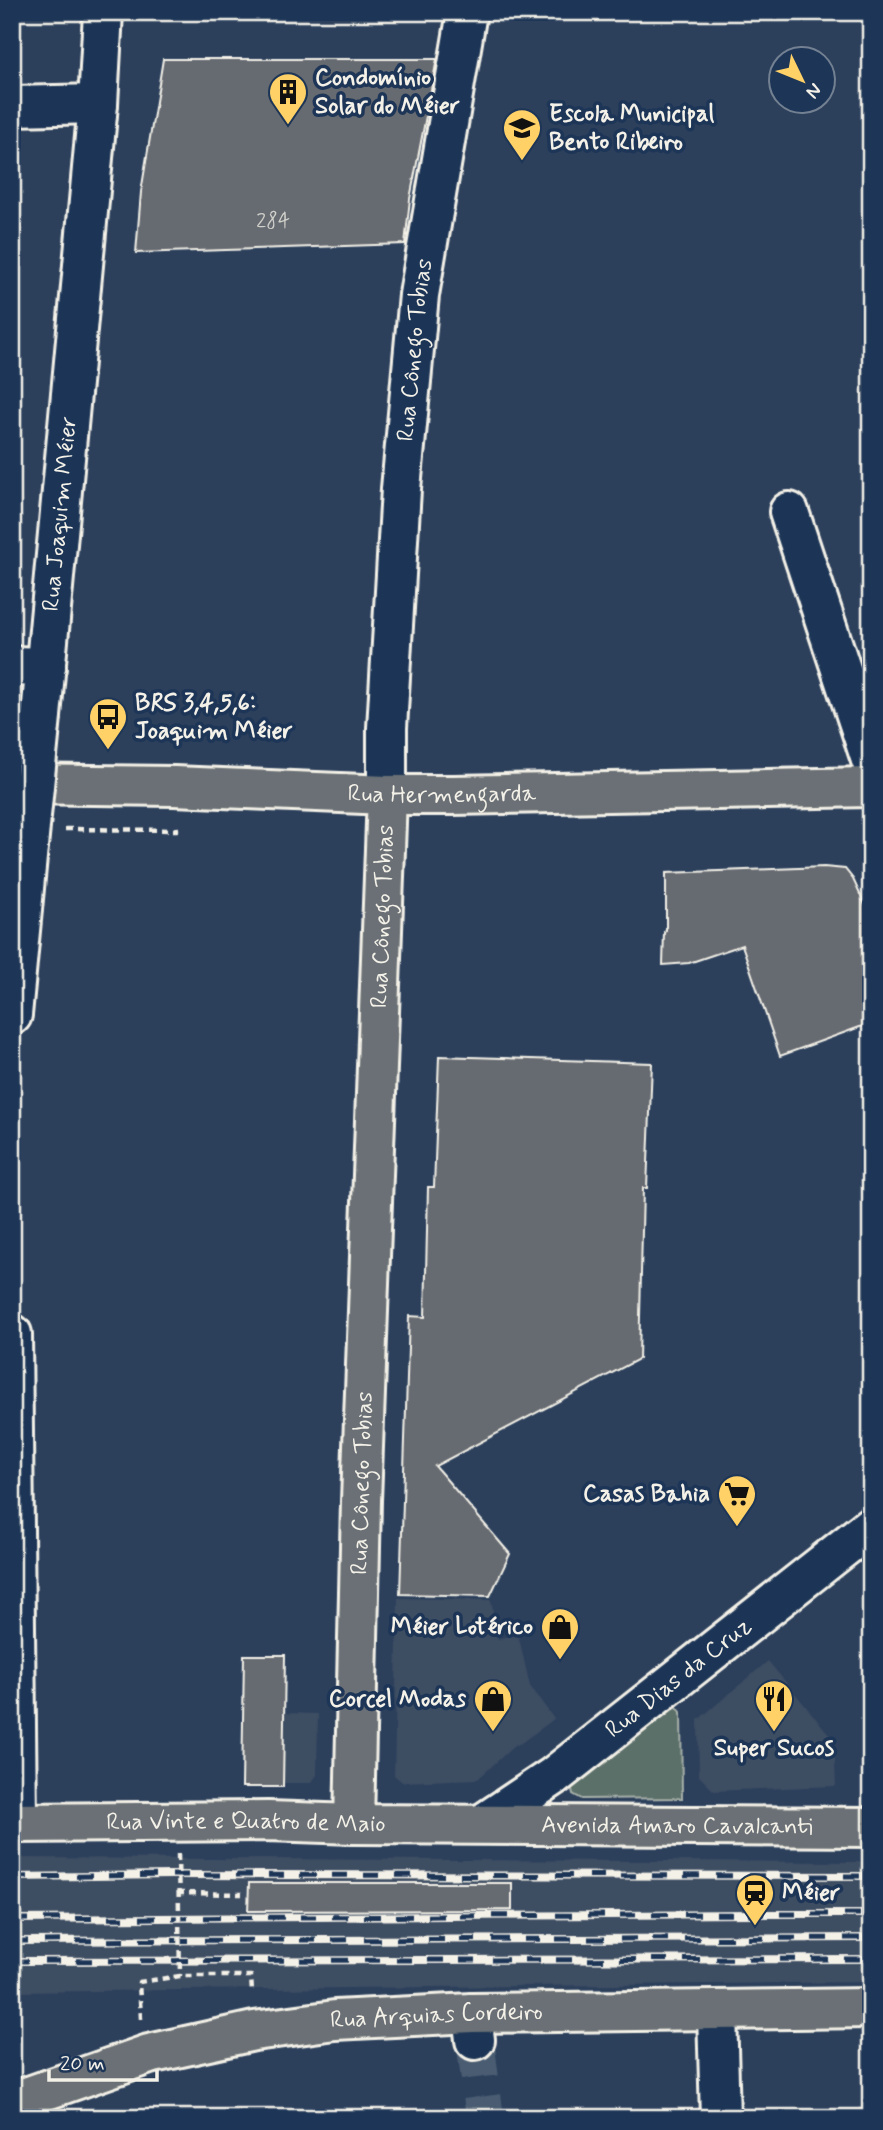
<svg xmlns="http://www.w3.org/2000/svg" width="883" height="2130" viewBox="0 0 883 2130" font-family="Mynerve,sans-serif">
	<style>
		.built { fill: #3d4d62 }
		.green { fill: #5b6f6a; stroke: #a8b0a9; stroke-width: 2 }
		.building { fill: #666b71; stroke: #f4f1e8; stroke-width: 2 }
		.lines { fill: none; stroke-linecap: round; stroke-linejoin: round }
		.minor-tunnel { stroke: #4a5b71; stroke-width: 38; stroke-dasharray: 38 19; stroke-linecap: butt }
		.minor-casing { stroke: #f4f1e8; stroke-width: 44 }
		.major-casing { stroke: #f4f1e8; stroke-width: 44 }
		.path { stroke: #f4f1e8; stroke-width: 4.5; stroke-dasharray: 7 5; stroke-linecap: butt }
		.minor { stroke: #1d3557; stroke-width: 38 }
		.major { stroke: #6a7074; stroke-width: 38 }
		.rail-casing { stroke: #f4f1e8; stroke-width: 8 }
		.rail { stroke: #1d3557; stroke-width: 5; stroke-dasharray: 16; stroke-linecap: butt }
		.minor-bridge-casing { stroke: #f4f1e8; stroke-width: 44; stroke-linecap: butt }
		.path-bridge { stroke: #f4f1e8; stroke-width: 4.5; stroke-dasharray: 7 5; stroke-linecap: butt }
		.minor-bridge { stroke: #1d3557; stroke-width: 38 }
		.labels { text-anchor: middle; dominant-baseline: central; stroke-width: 7; stroke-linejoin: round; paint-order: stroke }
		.number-label { font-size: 21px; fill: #d0d0ca }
		.poi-label { font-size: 24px; font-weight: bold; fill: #f4f1e8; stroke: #1d3557; text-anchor: start }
		.street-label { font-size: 24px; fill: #f4f1e8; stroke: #1d3557 }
	</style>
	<rect width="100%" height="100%" fill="#2c405c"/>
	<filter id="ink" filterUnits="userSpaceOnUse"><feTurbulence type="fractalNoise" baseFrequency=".0143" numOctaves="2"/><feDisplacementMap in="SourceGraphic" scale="14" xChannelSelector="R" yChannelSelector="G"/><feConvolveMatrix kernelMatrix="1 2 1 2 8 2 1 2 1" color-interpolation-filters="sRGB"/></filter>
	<g filter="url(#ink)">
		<g class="built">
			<path d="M398 1598 491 1600 498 1639 518 1634 530 1686 554 1719 517 1746 516 1744 478 1779 402 1782 394 1775Z"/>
			<path d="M768 1661 834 1740 836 1786 714 1791 699 1776 698 1720Z"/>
			<path d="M283 1713 318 1714 317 1775 311 1783H282Z"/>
			<path d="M12 1858 871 1862V1982L12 1992Z"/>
		</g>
		<path class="green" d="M670 1698 681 1712 682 1798 582 1799 573 1794 571 1785Z"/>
		<g class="building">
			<path d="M163 59H437L410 199 405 244 136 253 141 192Z"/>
			<path d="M824 867 845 869 853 879 871 918V1023L780 1056 742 945 689 963 663 965 664 932 666 931V873Z"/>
			<path d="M439 1056 652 1063 647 1188H643L639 1359 435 1466 510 1554 490 1596 400 1594 409 1316 425 1317 428 1187H434Z"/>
			<path d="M244 1655H285L283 1787H242Z"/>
			<path d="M249 1883H512V1910L248 1911Z"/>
		</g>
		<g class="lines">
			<path class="minor-tunnel" d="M475 2040 485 2118"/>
			<defs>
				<g id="minor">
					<path d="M12 106 98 104"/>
					<path d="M789 512 871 760"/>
					<path d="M12 666 46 667"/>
					<path id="s1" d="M41 716 98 104 103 12"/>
					<path id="s2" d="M387 795V728L401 489 419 295 467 12"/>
					<path d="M12 1015 28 846"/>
					<path d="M12 1334 17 1823"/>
					<path id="s3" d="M482 1824 554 1776 871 1526"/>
					<path d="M717 2011 720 2118"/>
					<path d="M472 2013 475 2040"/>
				</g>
				<g id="major">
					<path id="s4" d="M12 784 174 786 387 795H453L871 787"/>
					<path id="s5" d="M12 1823 268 1821 354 1824 871 1827"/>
					<path id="s6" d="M354 1824 361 1501 387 795"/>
					<path id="s7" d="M12 2102 149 2054 254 2031 335 2020 472 2013 871 2008"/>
				</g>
			</defs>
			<use href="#minor" class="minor-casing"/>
			<use href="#major" class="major-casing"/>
			<g class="path">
				<path d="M65 829 177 830 176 822"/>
				<path d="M177 1893 242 1894"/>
				<path d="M141 2019 139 1982 180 1976H251L252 1993"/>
			</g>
			<use href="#minor" class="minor"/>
			<use href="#major" class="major"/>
			<defs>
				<g id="rail">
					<path d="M12 1877 172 1875 871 1876"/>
					<path d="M12 1919 753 1914H871"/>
					<path d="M12 1941 871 1938"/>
					<path d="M12 1961 871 1959"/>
				</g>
			</defs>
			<use href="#rail" class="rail-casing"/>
			<use href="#rail" class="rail"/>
			<defs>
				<path id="minor-bridge" d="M28 846 41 716"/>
			</defs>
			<use href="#minor-bridge" class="minor-bridge-casing"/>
			<path class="path-bridge" d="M178 1854 180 1976"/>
			<use href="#minor-bridge" class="minor-bridge"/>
		</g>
	</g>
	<defs>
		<symbol id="building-pin" viewBox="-11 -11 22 30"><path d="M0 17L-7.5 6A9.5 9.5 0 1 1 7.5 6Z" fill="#ffd166" stroke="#1d3557"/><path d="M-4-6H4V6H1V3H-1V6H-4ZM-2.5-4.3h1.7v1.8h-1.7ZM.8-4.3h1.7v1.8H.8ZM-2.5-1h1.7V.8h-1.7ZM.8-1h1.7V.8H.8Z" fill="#111"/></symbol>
		<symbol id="school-pin" viewBox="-11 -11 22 30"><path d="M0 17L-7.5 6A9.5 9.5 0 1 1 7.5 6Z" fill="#ffd166" stroke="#1d3557"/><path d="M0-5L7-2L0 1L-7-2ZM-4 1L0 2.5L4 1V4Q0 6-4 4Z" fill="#111"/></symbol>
		<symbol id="bus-pin" viewBox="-11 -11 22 30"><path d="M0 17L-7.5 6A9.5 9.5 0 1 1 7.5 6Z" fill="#ffd166" stroke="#1d3557"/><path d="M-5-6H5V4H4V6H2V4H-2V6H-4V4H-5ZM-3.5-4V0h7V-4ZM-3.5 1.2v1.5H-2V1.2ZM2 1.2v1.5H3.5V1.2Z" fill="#111"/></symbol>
		<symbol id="supermarket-pin" viewBox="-11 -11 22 30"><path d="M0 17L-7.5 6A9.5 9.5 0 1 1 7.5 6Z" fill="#ffd166" stroke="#1d3557"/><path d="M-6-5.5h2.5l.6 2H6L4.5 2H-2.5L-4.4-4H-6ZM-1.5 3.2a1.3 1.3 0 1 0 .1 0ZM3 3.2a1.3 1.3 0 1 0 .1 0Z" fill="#111"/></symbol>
		<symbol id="shop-pin" viewBox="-11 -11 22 30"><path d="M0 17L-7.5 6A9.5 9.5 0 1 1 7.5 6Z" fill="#ffd166" stroke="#1d3557"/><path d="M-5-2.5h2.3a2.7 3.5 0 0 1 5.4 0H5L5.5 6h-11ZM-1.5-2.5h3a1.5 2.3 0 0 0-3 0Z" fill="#111"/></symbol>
		<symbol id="restaurant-pin" viewBox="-11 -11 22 30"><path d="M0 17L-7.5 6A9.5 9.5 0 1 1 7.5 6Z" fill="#ffd166" stroke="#1d3557"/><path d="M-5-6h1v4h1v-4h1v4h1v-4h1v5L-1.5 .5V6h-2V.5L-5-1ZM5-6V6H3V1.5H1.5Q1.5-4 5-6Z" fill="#111"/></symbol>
		<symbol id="station-pin" viewBox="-11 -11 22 30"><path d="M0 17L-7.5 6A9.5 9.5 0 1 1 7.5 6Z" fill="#ffd166" stroke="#1d3557"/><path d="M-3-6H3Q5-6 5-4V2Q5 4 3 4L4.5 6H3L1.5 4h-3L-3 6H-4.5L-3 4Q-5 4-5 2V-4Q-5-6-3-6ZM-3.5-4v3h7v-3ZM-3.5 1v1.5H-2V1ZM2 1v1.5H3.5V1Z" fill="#111"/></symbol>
	</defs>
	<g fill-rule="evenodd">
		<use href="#building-pin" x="266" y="70" width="44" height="60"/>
		<use href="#school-pin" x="500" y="106" width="44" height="60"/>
		<use href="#bus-pin" x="86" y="695" width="44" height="60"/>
		<use href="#supermarket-pin" x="715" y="1472" width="44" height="60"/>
		<use href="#shop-pin" x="538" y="1605" width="44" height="60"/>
		<use href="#shop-pin" x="471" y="1677" width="44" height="60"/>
		<use href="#restaurant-pin" x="752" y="1677" width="44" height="60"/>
		<use href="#station-pin" x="733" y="1871" width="44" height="60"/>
	</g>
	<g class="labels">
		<g class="number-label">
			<text x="273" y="221">284</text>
		</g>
		<g class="poi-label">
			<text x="315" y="78">Condomínio<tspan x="315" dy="28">Solar do Méier</tspan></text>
			<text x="549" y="114">Escola Municipal<tspan x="549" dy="28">Bento Ribeiro</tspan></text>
			<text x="135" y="703">BRS 3,4,5,6:<tspan x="135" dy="28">Joaquim Méier</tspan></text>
			<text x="710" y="1494" text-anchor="end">Casas Bahia</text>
			<text x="533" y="1627" text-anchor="end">Méier Lotérico</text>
			<text x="466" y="1699" text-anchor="end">Corcel Modas</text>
			<text x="774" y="1748" text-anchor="middle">Super Sucos</text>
			<text x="782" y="1893">Méier</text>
		</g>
		<g class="street-label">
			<text stroke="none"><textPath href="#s2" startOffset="446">Rua Cônego Tobias</textPath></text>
			<text stroke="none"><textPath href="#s1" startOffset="203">Rua Joaquim Méier</textPath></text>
			<text stroke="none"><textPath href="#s4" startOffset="430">Rua Hermengarda</textPath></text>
			<text stroke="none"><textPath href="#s6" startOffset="908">Rua Cônego Tobias</textPath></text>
			<text stroke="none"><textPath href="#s6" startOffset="341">Rua Cônego Tobias</textPath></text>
			<text stroke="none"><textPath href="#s3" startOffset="245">Rua Dias da Cruz</textPath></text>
			<text stroke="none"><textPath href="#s5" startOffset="234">Rua Vinte e Quatro de Maio</textPath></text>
			<text stroke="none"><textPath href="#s5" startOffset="665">Avenida Amaro Cavalcanti</textPath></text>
			<text stroke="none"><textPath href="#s7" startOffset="436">Rua Arquias Cordeiro</textPath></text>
		</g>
	</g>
	<rect width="883" height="2130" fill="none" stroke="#1d3557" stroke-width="42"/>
	<rect x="21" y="21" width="841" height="2088" fill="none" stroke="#f4f1e8" stroke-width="2.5" filter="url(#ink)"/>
	<g transform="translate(802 80) rotate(133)"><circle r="33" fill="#1d3557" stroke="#738091" stroke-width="2"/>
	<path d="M0-5L12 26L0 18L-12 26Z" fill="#ffd166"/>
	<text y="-10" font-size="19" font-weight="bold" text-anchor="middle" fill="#f4f1e8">N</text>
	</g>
	<path d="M49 2070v10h108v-10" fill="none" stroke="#f4f1e8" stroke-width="3.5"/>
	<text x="60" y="2070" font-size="21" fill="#f4f1e8" stroke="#1d3557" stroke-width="5" paint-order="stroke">20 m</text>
</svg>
